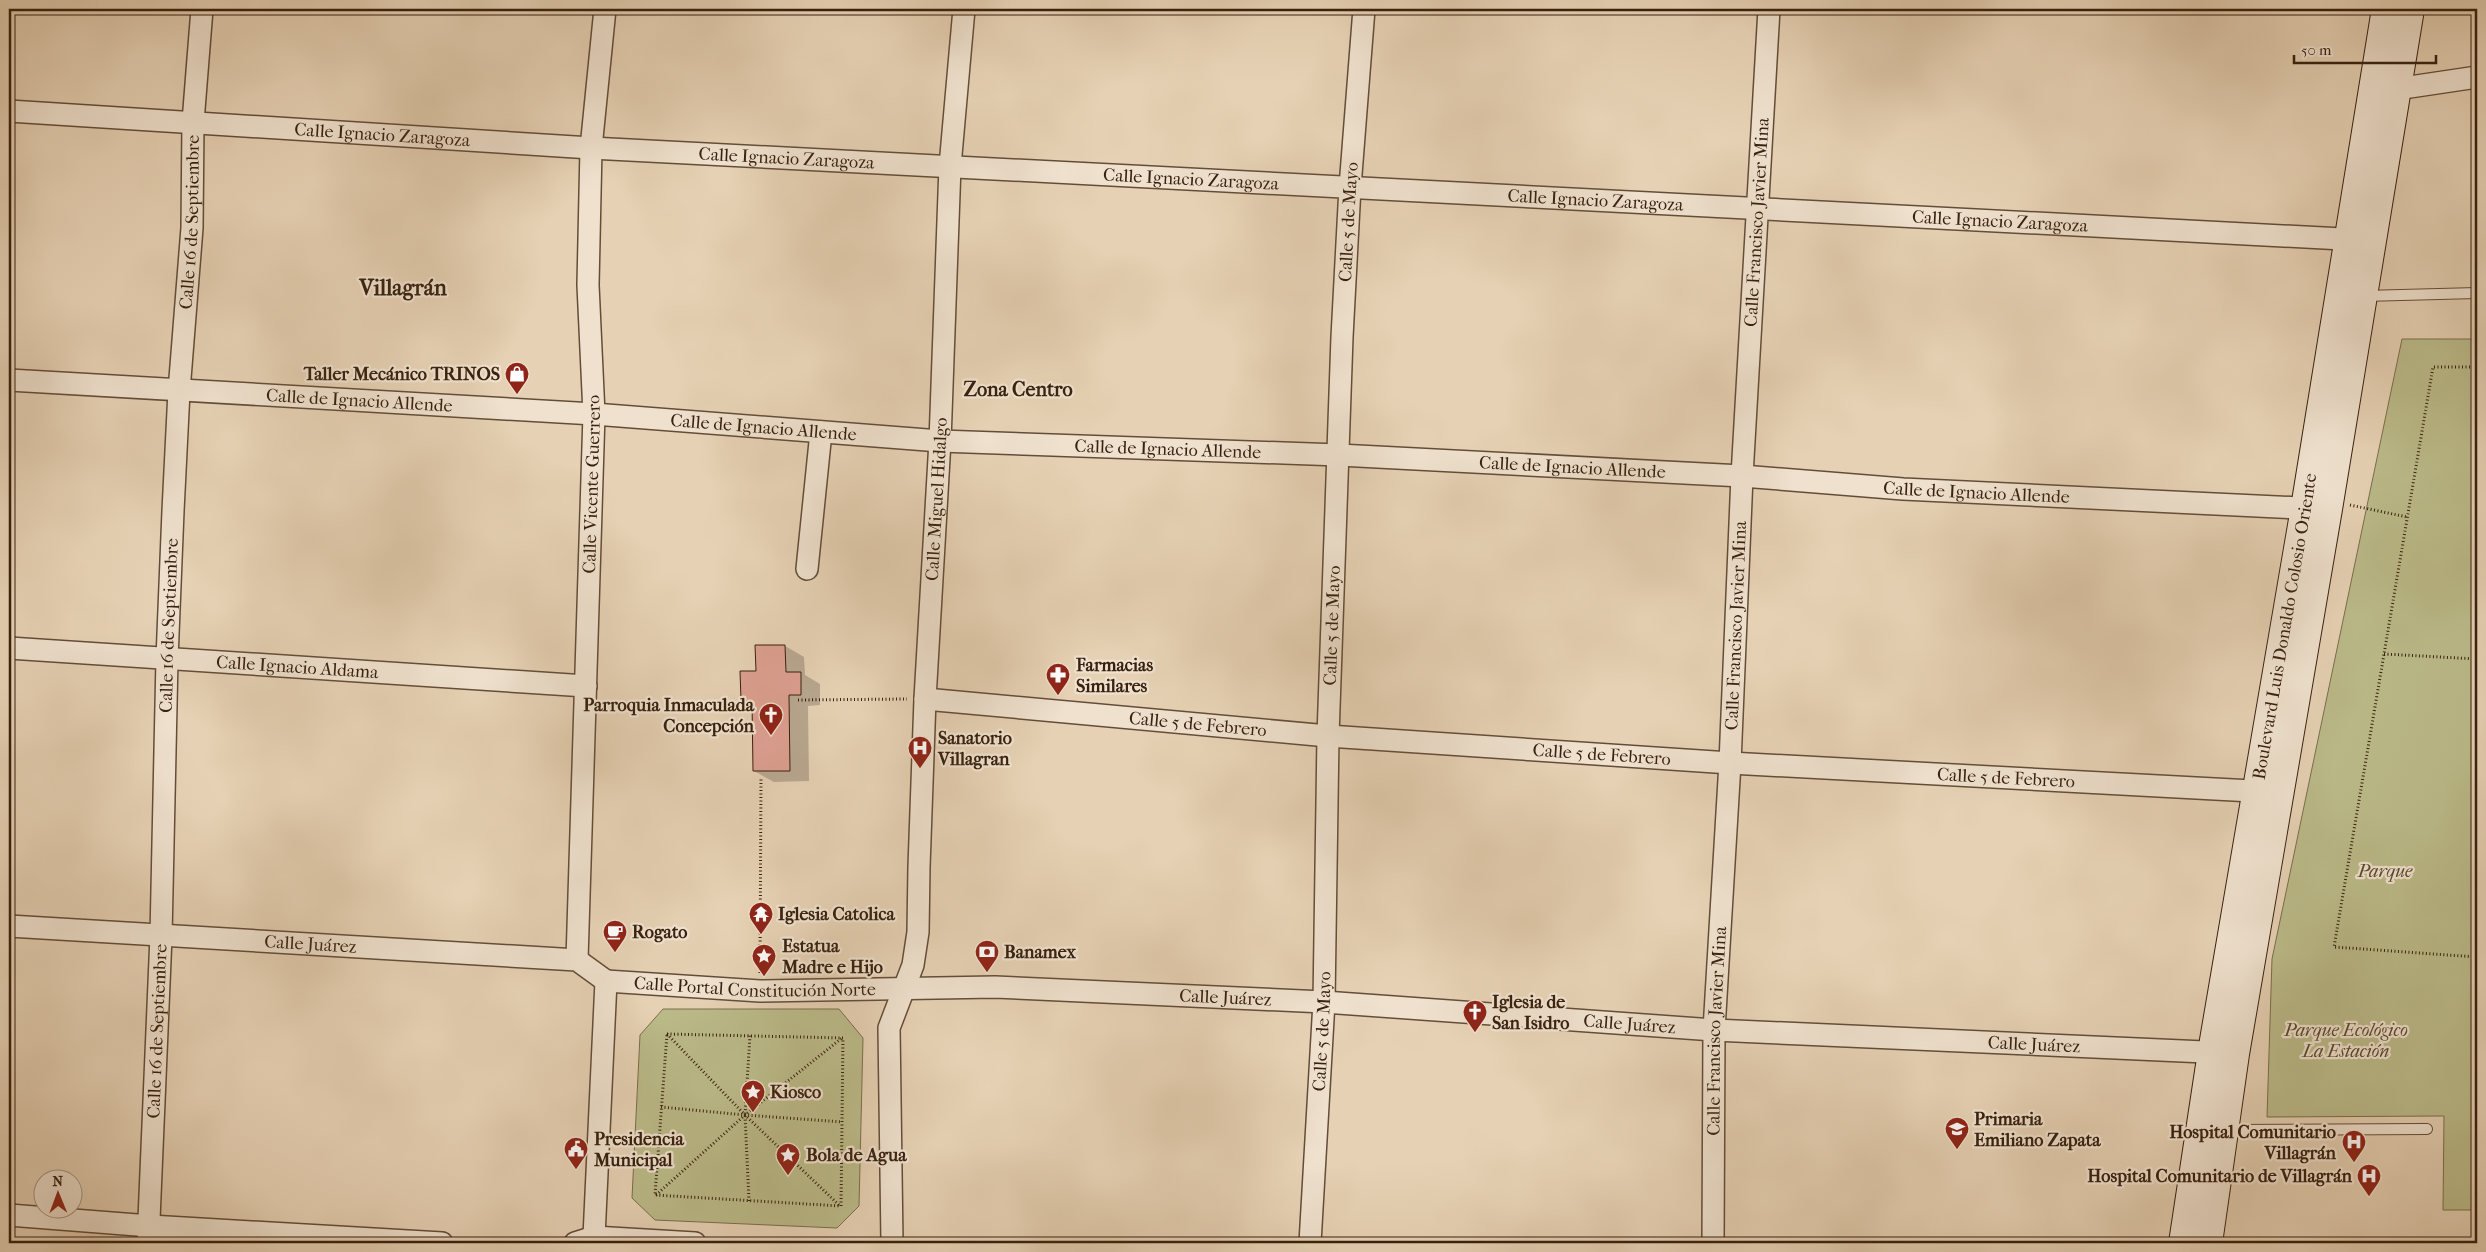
<svg xmlns="http://www.w3.org/2000/svg" width="2486" height="1252" viewBox="0 0 2486 1252" font-family="'IM FELL French Canon',serif">
	<style>
		.green { fill: #bbba89; stroke: #7a6e4c }
		.shadow { fill: #0003 }
		.building { fill: #dd9f91; stroke: #38210f }
		.lines { fill: none; stroke-linecap: round; stroke-linejoin: round }
		.lane-casing { stroke: #644d38; stroke-width: 12 }
		.street-casing { stroke: #644d38; stroke-width: 24 }
		.secondary-casing { stroke: #38210f; stroke-width: 30 }
		.path { stroke: #38210f; stroke-width: 3; stroke-dasharray: 1 2.5; stroke-linecap: butt }
		.lane { stroke: #efe1ce; stroke-width: 10 }
		.street { stroke: #efe1ce; stroke-width: 21 }
		.secondary { stroke: #efe1ce; stroke-width: 28 }
		.labels { text-anchor: middle; dominant-baseline: central; stroke-width: 4.5; stroke-linejoin: round; paint-order: stroke }
		.street-label { font-size: 18px; fill: #38210f; stroke: #efe1ce }
		.poi-label { font-size: 18px; font-weight: bold; fill: #38210f; stroke: #efe1ce; text-anchor: start }
		.park-label { font-size: 18px; font-style: italic; fill: #59472e; stroke: #efe1ce }
		.quarter-label { font-size: 20px; font-weight: bold; fill: #38210f; stroke: #efe1ce }
		.district-label { font-size: 22px; font-weight: bold; fill: #38210f; stroke: #efe1ce }
	</style>
	<rect width="100%" height="100%" fill="#e6d1b4"/>
	<filter id="stains"><feTurbulence type="fractalNoise" baseFrequency=".004" numOctaves="4"/><feColorMatrix values="0 0 0 0 .2 0 0 0 0 .09 0 0 0 0 .02 0 0 0 .5 -.17"/></filter>
	<radialGradient id="worn" r=".72"><stop offset=".6" stop-color="#630" stop-opacity="0"/><stop offset="1" stop-color="#630" stop-opacity=".3"/></radialGradient>
	<g class="green">
		<path d="M2402 339H2477V1210H2443L2444 1116 2267 1117 2272 959Z"/>
		<path d="M663 1009H839L863 1038 859 1206 837 1228 655 1220 632 1198 640 1035Z"/>
	</g>
	<path class="shadow" d="M785 646 804 657 805 675 820 684V705L808 706 809 781 774 782 754 771 753 706 742 700 757 672Z"/>
	<path class="building" d="M755 645H785L786 672H801V695H789L790 771H753L752 701 741 700 740 671H756Z"/>
	<g class="lines">
		<defs>
			<g id="lane">
				<path d="M2363 296 2477 293"/>
				<path d="M2226 1130 2427 1129"/>
			</g>
			<g id="street">
				<path d="M2383 91 2477 77"/>
				<path id="s1" d="M9 111 591 148 2362 240"/>
				<path id="s2" d="M9 380 594 414 940 441 1339 455 1742 476 1903 489 2320 509"/>
				<path d="M807 569 821 432"/>
				<path id="s3" d="M9 648 586 686"/>
				<path id="s4" d="M925 699 1328 736 1730 763 2271 792"/>
				<path id="s5" d="M9 926 577 960 606 981"/>
				<path id="s6" d="M577 960 594 414 588 285 591 148 605 9"/>
				<path id="s7" d="M606 981 760 991 995 987 1324 1002 1714 1030 2227 1053"/>
				<path d="M9 1215 150 1226 442 1243"/>
				<path d="M594 1237 606 981"/>
				<path id="s8" d="M148 1243 161 936 167 659 173 511 179 391 192 228 193 122 202 9"/>
				<path d="M575 1243 594 1237 695 1243"/>
				<path id="s9" d="M892 1243 889 1028 913 965 918 932 919 867 925 699 940 441 950 166 964 9"/>
				<path id="s10" d="M1310 1243 1324 1002 1328 736 1342 337 1350 187 1364 9"/>
				<path id="s11" d="M1713 1243 1714 1030 1730 763 1742 476 1769 9"/>
			</g>
			<g id="secondary">
				<path id="s12" d="M2183 1243 2212 1052 2305 508 2386 9"/>
				<path d="M2208 1243 2235 1054 2328 509 2410 9"/>
			</g>
		</defs>
		<use href="#lane" class="lane-casing"/>
		<use href="#street" class="street-casing"/>
		<use href="#secondary" class="secondary-casing"/>
		<g class="path">
			<path d="M2477 367H2433L2334 947 2477 957"/>
			<path d="M2350 505 2407 517"/>
			<path d="M2384 654 2477 659"/>
			<path d="M798 700 907 699"/>
			<path d="M760 973 761 778"/>
			<path d="M667 1034 843 1038 841 1206 655 1195Z"/>
			<path d="M667 1034 745 1115 840 1206"/>
			<path d="M661 1107 745 1115 842 1122"/>
			<path d="M656 1195 745 1115 842 1038"/>
			<path d="M749 1201 745 1115 750 1035"/>
		</g>
		<use href="#lane" class="lane"/>
		<use href="#street" class="street"/>
		<use href="#secondary" class="secondary"/>
	</g>
	<defs>
		<symbol id="shop-pin" viewBox="-11 -11 22 30"><path d="M0 17L-7.5 6A9.5 9.5 0 1 1 7.5 6Z" fill="#8f2418" stroke="#efe1ce"/><path d="M-5-2.5h2.3a2.7 3.5 0 0 1 5.4 0H5L5.5 6h-11ZM-1.5-2.5h3a1.5 2.3 0 0 0-3 0Z" fill="#fff"/></symbol>
		<symbol id="pharmacy-pin" viewBox="-11 -11 22 30"><path d="M0 17L-7.5 6A9.5 9.5 0 1 1 7.5 6Z" fill="#8f2418" stroke="#efe1ce"/><path d="M-2-6h4v4h4v4h-4v4h-4v-4h-4v-4h4Z" fill="#fff"/></symbol>
		<symbol id="church-pin" viewBox="-11 -11 22 30"><path d="M0 17L-7.5 6A9.5 9.5 0 1 1 7.5 6Z" fill="#8f2418" stroke="#efe1ce"/><path d="M-1.2-6h2.4v3.5h3.3v2.4h-3.3V6h-2.4V-.1h-3.3v-2.4h3.3Z" fill="#fff"/></symbol>
		<symbol id="hospital-pin" viewBox="-11 -11 22 30"><path d="M0 17L-7.5 6A9.5 9.5 0 1 1 7.5 6Z" fill="#8f2418" stroke="#efe1ce"/><path d="M-5-5h3v3.5h4V-5h3V5h-3V1.5h-4V5h-3Z" fill="#fff"/></symbol>
		<symbol id="temple-pin" viewBox="-11 -11 22 30"><path d="M0 17L-7.5 6A9.5 9.5 0 1 1 7.5 6Z" fill="#8f2418" stroke="#efe1ce"/><path d="M0-6L5-2H3V0L6.5 2.5H4V6H1.5V3h-3V6H-4V2.5H-6.5L-3 0V-2H-5Z" fill="#fff"/></symbol>
		<symbol id="cafe-pin" viewBox="-11 -11 22 30"><path d="M0 17L-7.5 6A9.5 9.5 0 1 1 7.5 6Z" fill="#8f2418" stroke="#efe1ce"/><path d="M-5.5-4.5H6V0H3Q3 3.5 0 3.5H-2.5Q-5.5 3.5-5.5 0ZM3-3.2v2h1.7v-2ZM-6 4.5H4V6H-6Z" fill="#fff"/></symbol>
		<symbol id="bank-pin" viewBox="-11 -11 22 30"><path d="M0 17L-7.5 6A9.5 9.5 0 1 1 7.5 6Z" fill="#8f2418" stroke="#efe1ce"/><path d="M-6-4H6V4H-6ZM0-2.3a2.3 2.3 0 1 0 0 4.6a2.3 2.3 0 1 0 0-4.6Z" fill="#fff"/></symbol>
		<symbol id="sight-pin" viewBox="-11 -11 22 30"><path d="M0 17L-7.5 6A9.5 9.5 0 1 1 7.5 6Z" fill="#8f2418" stroke="#efe1ce"/><path d="M0-6L1.8-2.2L6-1.7L2.9 1.2L3.7 5.4L0 3.3L-3.7 5.4L-2.9 1.2L-6-1.7L-1.8-2.2Z" fill="#fff"/></symbol>
		<symbol id="school-pin" viewBox="-11 -11 22 30"><path d="M0 17L-7.5 6A9.5 9.5 0 1 1 7.5 6Z" fill="#8f2418" stroke="#efe1ce"/><path d="M0-5L7-2L0 1L-7-2ZM-4 1L0 2.5L4 1V4Q0 6-4 4Z" fill="#fff"/></symbol>
		<symbol id="civic-pin" viewBox="-11 -11 22 30"><path d="M0 17L-7.5 6A9.5 9.5 0 1 1 7.5 6Z" fill="#8f2418" stroke="#efe1ce"/><path d="M-.6-6.5H3V-4.5H.6V-3L4-1V1h2V6H-6V1h2V-1L-.6-3ZM-1.2 2.5V6h2.4V2.5Z" fill="#fff"/></symbol>
	</defs>
	<g fill-rule="evenodd">
		<use href="#shop-pin" x="503" y="360" width="28" height="38"/>
		<use href="#pharmacy-pin" x="1044" y="661" width="28" height="38"/>
		<use href="#church-pin" x="757" y="701" width="28" height="38"/>
		<use href="#hospital-pin" x="906" y="734" width="28" height="38"/>
		<use href="#temple-pin" x="747" y="900" width="28" height="38"/>
		<use href="#cafe-pin" x="601" y="918" width="28" height="38"/>
		<use href="#bank-pin" x="973" y="938" width="28" height="38"/>
		<use href="#sight-pin" x="750" y="942" width="28" height="38"/>
		<use href="#church-pin" x="1461" y="998" width="28" height="38"/>
		<use href="#sight-pin" x="739" y="1078" width="28" height="38"/>
		<use href="#school-pin" x="1943" y="1115" width="28" height="38"/>
		<use href="#hospital-pin" x="2340" y="1128" width="28" height="38"/>
		<use href="#civic-pin" x="562" y="1135" width="28" height="38"/>
		<use href="#sight-pin" x="774" y="1141" width="28" height="38"/>
		<use href="#hospital-pin" x="2355" y="1162" width="28" height="38"/>
	</g>
	<g class="labels">
		<g class="street-label">
			<text stroke="none"><textPath href="#s1" startOffset="374">Calle Ignacio Zaragoza</textPath></text>
			<text stroke="none"><textPath href="#s1" startOffset="779">Calle Ignacio Zaragoza</textPath></text>
			<text stroke="none"><textPath href="#s1" startOffset="1184">Calle Ignacio Zaragoza</textPath></text>
			<text stroke="none"><textPath href="#s1" startOffset="1589">Calle Ignacio Zaragoza</textPath></text>
			<text stroke="none"><textPath href="#s8" startOffset="1022">Calle 16 de Septiembre</textPath></text>
			<text stroke="none"><textPath href="#s10" startOffset="1022">Calle 5 de Mayo</textPath></text>
			<text stroke="none"><textPath href="#s11" startOffset="1022">Calle Francisco Javier Mina</textPath></text>
			<text stroke="none"><textPath href="#s1" startOffset="1994">Calle Ignacio Zaragoza</textPath></text>
			<text stroke="none"><textPath href="#s2" startOffset="351">Calle de Ignacio Allende</textPath></text>
			<text stroke="none"><textPath href="#s2" startOffset="756">Calle de Ignacio Allende</textPath></text>
			<text stroke="none"><textPath href="#s2" startOffset="1161">Calle de Ignacio Allende</textPath></text>
			<text stroke="none"><textPath href="#s2" startOffset="1566">Calle de Ignacio Allende</textPath></text>
			<text stroke="none"><textPath href="#s6" startOffset="476">Calle Vicente Guerrero</textPath></text>
			<text stroke="none"><textPath href="#s2" startOffset="1971">Calle de Ignacio Allende</textPath></text>
			<text stroke="none"><textPath href="#s9" startOffset="749">Calle Miguel Hidalgo</textPath></text>
			<text stroke="none"><textPath href="#s8" startOffset="618">Calle 16 de Septiembre</textPath></text>
			<text stroke="none"><textPath href="#s10" startOffset="618">Calle 5 de Mayo</textPath></text>
			<text stroke="none"><textPath href="#s11" startOffset="618">Calle Francisco Javier Mina</textPath></text>
			<text stroke="none"><textPath href="#s12" startOffset="625">Boulevard Luis Donaldo Colosio Oriente</textPath></text>
			<text stroke="none"><textPath href="#s3" startOffset="289">Calle Ignacio Aldama</textPath></text>
			<text stroke="none"><textPath href="#s4" startOffset="274">Calle 5 de Febrero</textPath></text>
			<text stroke="none"><textPath href="#s4" startOffset="679">Calle 5 de Febrero</textPath></text>
			<text stroke="none"><textPath href="#s4" startOffset="1084">Calle 5 de Febrero</textPath></text>
			<text stroke="none"><textPath href="#s5" startOffset="302">Calle Juárez</textPath></text>
			<text stroke="none"><textPath href="#s7" startOffset="149">Calle Portal Constitución Norte</textPath></text>
			<text stroke="none"><textPath href="#s7" startOffset="620">Calle Juárez</textPath></text>
			<text stroke="none"><textPath href="#s7" startOffset="1025">Calle Juárez</textPath></text>
			<text stroke="none"><textPath href="#s11" startOffset="212">Calle Francisco Javier Mina</textPath></text>
			<text stroke="none"><textPath href="#s8" startOffset="212">Calle 16 de Septiembre</textPath></text>
			<text stroke="none"><textPath href="#s10" startOffset="212">Calle 5 de Mayo</textPath></text>
			<text stroke="none"><textPath href="#s7" startOffset="1430">Calle Juárez</textPath></text>
		</g>
		<g class="poi-label">
			<text x="500" y="374" text-anchor="end">Taller Mecánico TRINOS</text>
			<text x="1076" y="665">Farmacias<tspan x="1076" dy="21">Similares</tspan></text>
			<text x="754" y="705" text-anchor="end">Parroquia Inmaculada<tspan x="754" dy="21">Concepción</tspan></text>
			<text x="938" y="738">Sanatorio<tspan x="938" dy="21">Villagran</tspan></text>
			<text x="778" y="914">Iglesia Catolica</text>
			<text x="632" y="932">Rogato</text>
			<text x="782" y="946">Estatua<tspan x="782" dy="21">Madre e Hijo</tspan></text>
			<text x="1004" y="952">Banamex</text>
			<text x="1492" y="1002">Iglesia de<tspan x="1492" dy="21">San Isidro</tspan></text>
			<text x="770" y="1092">Kiosco</text>
			<text x="1974" y="1119">Primaria<tspan x="1974" dy="21">Emiliano Zapata</tspan></text>
			<text x="2336" y="1132" text-anchor="end">Hospital Comunitario<tspan x="2336" dy="21">Villagrán</tspan></text>
			<text x="594" y="1139">Presidencia<tspan x="594" dy="21">Municipal</tspan></text>
			<text x="806" y="1155">Bola de Agua</text>
			<text x="2352" y="1176" text-anchor="end">Hospital Comunitario de Villagrán</text>
		</g>
		<g class="park-label">
			<text x="2385" y="871">Parque</text>
			<text x="2346" y="1030">Parque Ecológico<tspan x="2346" dy="21">La Estación</tspan></text>
		</g>
		<g class="quarter-label">
			<text x="1018" y="389">Zona Centro</text>
		</g>
		<g class="district-label">
			<text x="403" y="288">Villagrán</text>
		</g>
	</g>
	<rect width="2486" height="1252" fill="none" stroke="#e6d1b4" stroke-width="30"/>
	<rect x="10" y="10" width="2466" height="1232" fill="none" stroke="#38210f" stroke-width="2.5"/>
	<rect x="15" y="15" width="2456" height="1222" fill="none" stroke="#38210f"/>
	<g transform="translate(58 1194) rotate(359)"><circle r="24" fill="#efe1ce" stroke="#a69482"/>
	<path d="M0-4L9 19L0 12L-9 19Z" fill="#8f2418"/>
	<text y="-8" font-size="14" font-weight="bold" text-anchor="middle" fill="#38210f">N</text>
	</g>
	<path d="M2294 55v8h142v-8" fill="none" stroke="#38210f" stroke-width="2.5"/>
	<text x="2301" y="55" font-size="15" fill="#38210f" stroke="#efe1ce" stroke-width="4" paint-order="stroke">50 m</text>
	<rect width="100%" height="100%" filter="url(#stains)"/>
	<rect width="100%" height="100%" fill="url(#worn)"/>
</svg>
